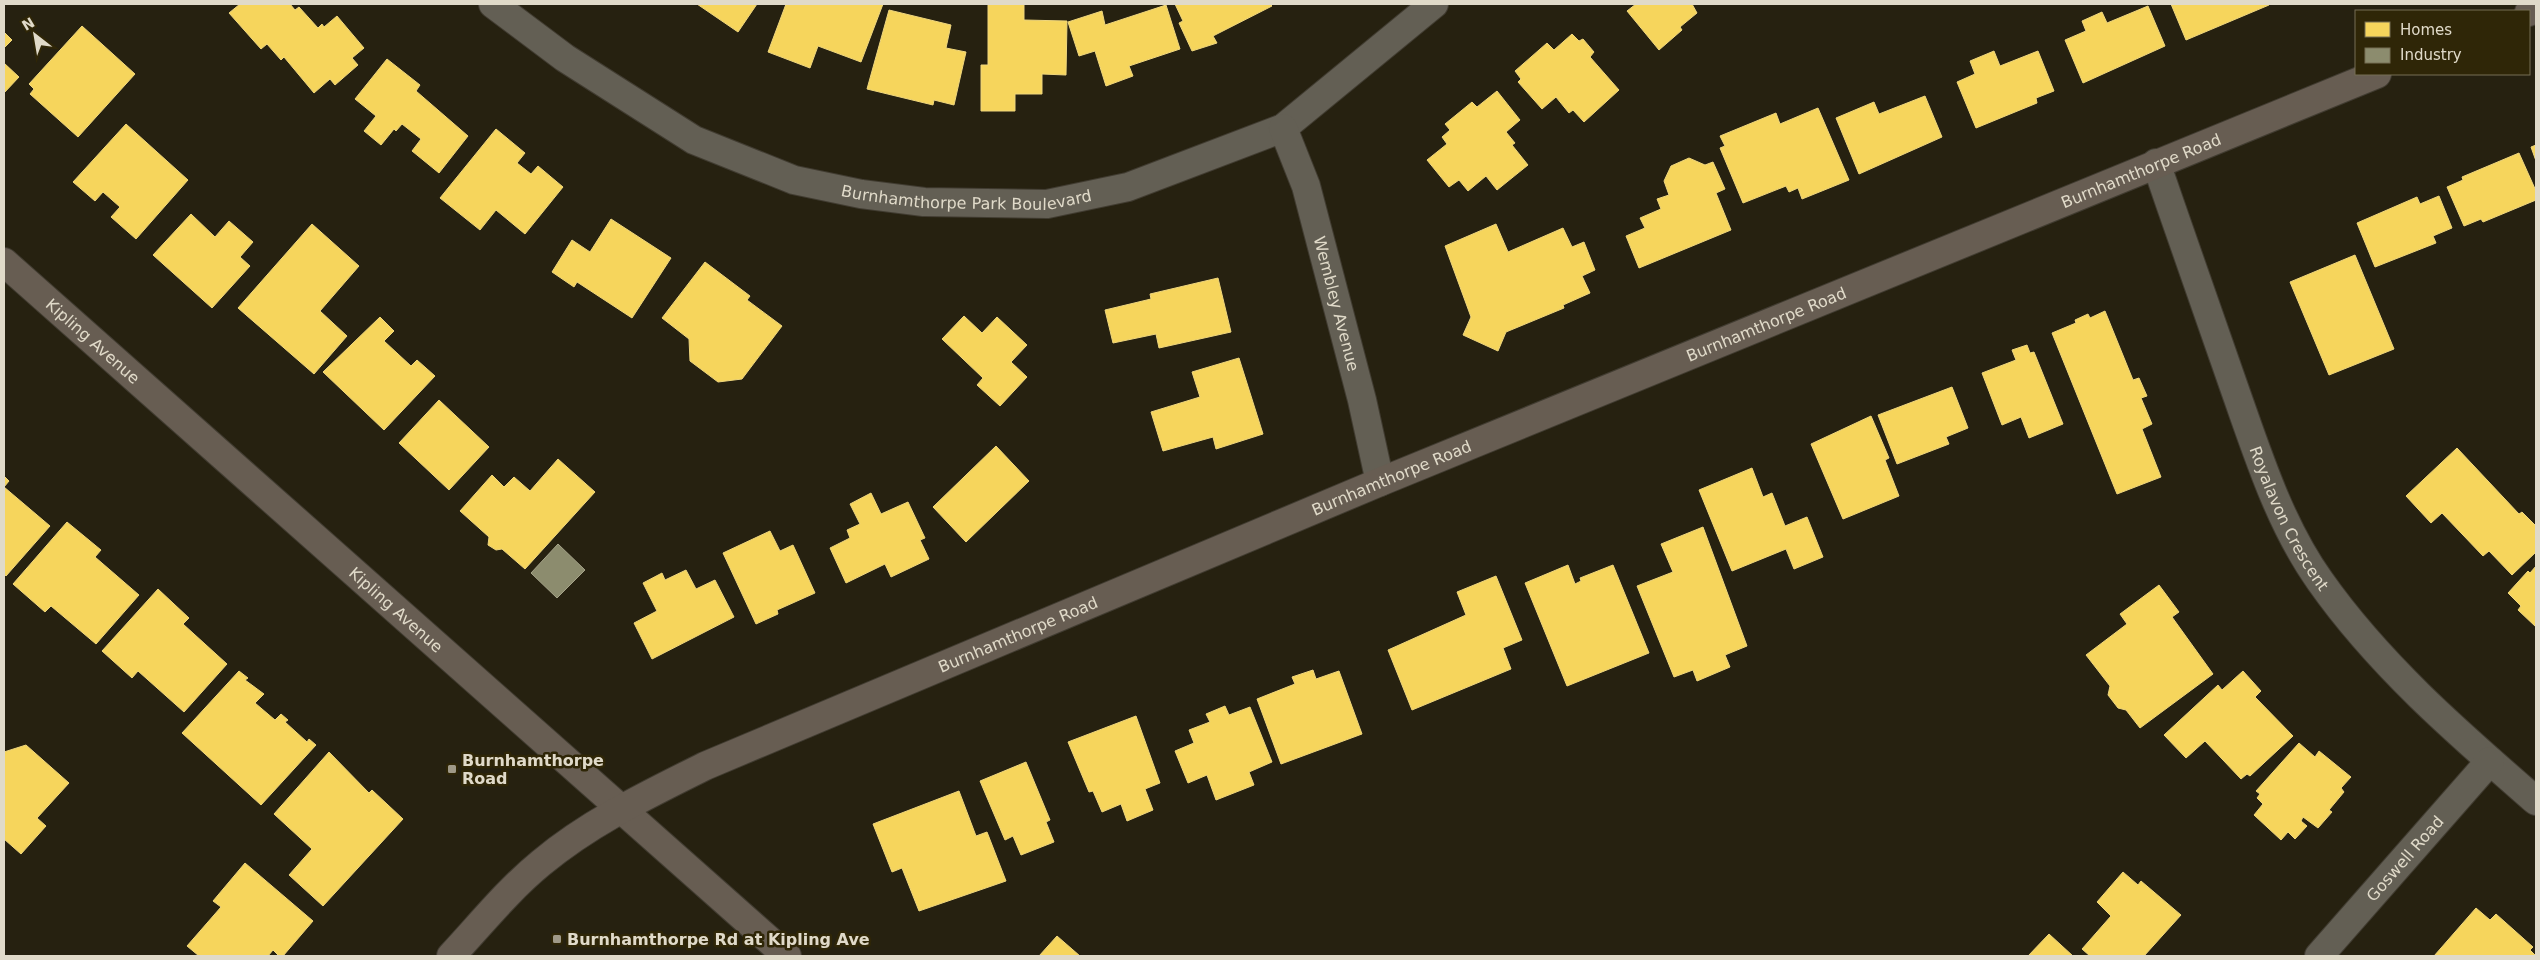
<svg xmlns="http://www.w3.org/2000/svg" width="2540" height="960" viewBox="0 0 2540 960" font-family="'DejaVu Sans',sans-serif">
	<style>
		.homes { fill: #f6d55c; stroke: #efd67d }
		.industry { fill: #8c8c6e; stroke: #a5a389 }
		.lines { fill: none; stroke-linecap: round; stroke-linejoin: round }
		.minor-casing { stroke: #413c31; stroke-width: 30 }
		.major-casing { stroke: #413c31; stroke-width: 30 }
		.minor { stroke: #635f54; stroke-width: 28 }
		.major { stroke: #675d52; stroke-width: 28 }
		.poi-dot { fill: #9f9988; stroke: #2f2607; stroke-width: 2 }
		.labels { text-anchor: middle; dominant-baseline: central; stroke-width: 5; stroke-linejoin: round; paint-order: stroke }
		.street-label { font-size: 16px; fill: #e0dac9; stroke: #2f2607 }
		.poi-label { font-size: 16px; font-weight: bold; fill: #e0dac9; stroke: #2f2607; text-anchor: start }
	</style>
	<rect width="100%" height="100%" fill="#262110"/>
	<g class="homes">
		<path d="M240 4H290L295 10 299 7 318 28 322 24 324 27 337 16 364 48 352 58 358 65 335 85 330 79 314 93 284 57 281 60 267 44 261 49 229 13Z"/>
		<path d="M697 4H757L738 32Z"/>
		<path d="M786 4H883L861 62 818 46 810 68 768 52Z"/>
		<path d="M988 4H1024V20L1067 21 1066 75 1042 74V94H1015V111H981V65H988Z"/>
		<path d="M1175 4H1270L1272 6 1213 36 1217 43 1192 51 1179 23 1183 21Z"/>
		<path d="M1636 4H1692L1697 13 1680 27 1682 30 1659 50 1627 11Z"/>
		<path d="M2171 4H2269V5L2186 40Z"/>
		<path d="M1166 5 1180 49 1129 66 1133 76 1106 86 1095 51 1079 56 1068 22 1102 11 1105 25Z"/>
		<path d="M2148 6 2165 46 2083 83 2065 40 2086 31 2082 21 2102 12 2107 23Z"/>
		<path d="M889 10 951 25 946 48 966 52 954 105 934 100 933 105 867 89Z"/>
		<path d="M82 26 135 74 78 137 30 94 34 89 29 84Z"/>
		<path d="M4 32 12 40 4 48Z"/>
		<path d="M1572 34 1579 41 1583 39 1594 52 1590 57 1619 90 1584 122 1573 110 1569 113 1556 97 1542 109 1518 82 1521 79 1515 71 1547 43 1554 50Z"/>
		<path d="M1994 51 2000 66 2038 51 2054 91 2036 98 2037 103 1976 128 1957 82 1975 74 1970 61Z"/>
		<path d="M387 59 420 85 416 91 468 136 439 173 412 151 421 139 402 124 396 131 394 129 381 145 364 131 376 116 355 99Z"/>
		<path d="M4 63 19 77 4 93Z"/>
		<path d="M1497 91 1520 120 1506 132 1515 143 1512 145 1528 165 1497 190 1486 176 1468 191 1459 180 1449 187 1427 160 1447 144 1442 137 1450 130 1445 124 1472 102 1477 107Z"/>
		<path d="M1925 96 1942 137 1859 174 1836 118 1874 102 1879 114Z"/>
		<path d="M1818 108 1849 180 1802 199 1798 188 1789 192 1786 186 1743 203 1720 148 1725 146 1720 136 1776 113 1780 124Z"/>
		<path d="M126 124 188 180 136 239 111 217 120 207 103 192 95 201 73 182Z"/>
		<path d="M496 129 525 153 517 163 531 174 538 166 563 187 525 234 496 210 480 230 440 198Z"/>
		<path d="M2536 145V161L2531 147Z"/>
		<path d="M2519 153 2536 191V200L2483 222 2481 219 2464 226 2447 187 2463 180 2462 177Z"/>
		<path d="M1689 158 1705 165 1713 162 1725 189 1716 193 1731 230 1639 268 1626 236 1645 228 1640 218 1661 209 1657 199 1669 195 1664 181 1671 166Z"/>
		<path d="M2439 196 2452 228 2433 236 2436 243 2375 267 2357 223 2417 197 2420 204Z"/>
		<path d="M191 214 215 237 229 221 253 242 240 257 250 266 212 308 153 255Z"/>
		<path d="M611 219 671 258 632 318 577 282 574 287 552 272 572 240 590 252Z"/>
		<path d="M312 224 359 266 320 311 347 336 314 374 238 308Z"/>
		<path d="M1496 224 1508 252 1563 228 1572 247 1584 242 1595 270 1582 276 1590 293 1563 305 1564 308 1506 332 1498 351 1463 335 1471 317 1445 246Z"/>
		<path d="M2355 255 2394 349 2329 375 2290 282Z"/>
		<path d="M705 262 750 296 747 300 782 326 742 379 718 382 690 361 689 339 662 318Z"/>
		<path d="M1218 278 1231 332 1159 348 1156 334 1113 343 1105 310 1151 299 1150 294Z"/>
		<path d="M2105 311 2133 380 2139 378 2147 396 2141 398 2152 424 2142 429 2161 477 2117 494 2052 333 2076 323 2075 320 2088 314 2090 318Z"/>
		<path d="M964 316 982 333 997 317 1027 345 1011 362 1027 377 1000 406 977 385 983 378 942 339Z"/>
		<path d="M380 317 394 331 384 341 411 366 417 360 435 376 384 430 323 372Z"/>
		<path d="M2027 345 2030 353 2034 352 2063 424 2029 438 2021 417 2002 425 1982 373 2016 360 2012 350Z"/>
		<path d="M1239 358 1263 434 1216 449 1213 437 1163 451 1151 412 1200 397 1192 372Z"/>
		<path d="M1952 387 1968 428 1946 437 1949 444 1897 464 1878 415Z"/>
		<path d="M439 400 489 447 449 490 399 443Z"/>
		<path d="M1871 416 1889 458 1885 460 1899 496 1843 519 1811 444Z"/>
		<path d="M996 446 1029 481 966 542 933 507Z"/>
		<path d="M2457 448 2519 514 2522 512 2536 526V552L2512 575 2489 551 2483 556 2442 513 2431 523 2406 496Z"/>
		<path d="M558 459 595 492 525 569 502 549 496 550 488 545 489 537 460 511 492 475 504 487 514 477 530 491Z"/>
		<path d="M1752 468 1763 497 1772 493 1785 526 1807 517 1823 557 1794 569 1786 549 1732 571 1699 490Z"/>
		<path d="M4 476 9 481 4 487 50 526 6 576 4 574Z"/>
		<path d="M871 493 881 514 908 502 925 538 920 540 929 559 891 577 885 564 846 583 830 548 850 538 847 530 860 524 850 504Z"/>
		<path d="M67 522 101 550 95 557 139 595 96 644 51 606 45 612 13 584Z"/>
		<path d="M1703 527 1747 646 1725 655 1730 667 1697 681 1693 670 1674 677 1637 586 1673 572 1661 544Z"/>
		<path d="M770 531 780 551 793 545 815 593 777 610 778 614 756 624 723 553Z"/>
		<path d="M1568 565 1575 584 1581 581 1580 578 1613 565 1649 653 1567 686 1525 583Z"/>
		<path d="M2536 566V627L2518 610 2521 606 2508 593 2528 571 2530 573Z"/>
		<path d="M686 570 696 589 715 580 734 617 652 659 634 623 657 611 643 583 662 573 665 580Z"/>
		<path d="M1496 576 1522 640 1503 648 1511 669 1412 710 1388 650 1466 615 1457 592Z"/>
		<path d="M2159 585 2179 612 2172 617 2213 674 2140 728 2126 710 2118 708 2108 695 2110 686 2086 655 2127 624 2120 614Z"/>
		<path d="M158 589 189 618 183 624 227 664 184 712 138 671 132 678 102 651Z"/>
		<path d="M1313 670 1316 679 1339 671 1362 734 1281 764 1257 699 1295 684 1292 677Z"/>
		<path d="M239 671 248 678 245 680 264 694 255 703 275 720 281 714 288 720 285 722 307 742 309 739 316 745 261 805 182 733Z"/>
		<path d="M2243 671 2261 691 2255 697 2293 736 2250 776 2247 774 2241 779 2205 741 2186 758 2164 735 2218 685 2222 690Z"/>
		<path d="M1225 706 1229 715 1250 707 1272 762 1249 772 1254 785 1216 800 1207 775 1188 783 1175 751 1194 743 1189 730 1210 722 1206 714Z"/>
		<path d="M1136 716 1160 783 1145 789 1153 810 1127 821 1121 804 1102 812 1093 791 1089 792 1068 742Z"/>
		<path d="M2299 743 2315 757 2319 751 2351 777 2341 788 2344 792 2329 810 2332 812 2318 828 2303 817 2301 821 2307 826 2295 839 2288 832 2281 840 2254 815 2263 804 2257 798 2260 794 2256 791Z"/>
		<path d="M26 745 69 783 37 818 46 826 21 854 4 839V752Z"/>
		<path d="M329 752 369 793 372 790 403 819 323 906 289 875 312 849 274 814Z"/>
		<path d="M1026 762 1050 820 1046 822 1054 842 1021 855 1013 836 1005 840 980 781Z"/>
		<path d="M959 791 976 836 987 832 1006 881 919 911 902 868 892 872 873 824Z"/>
		<path d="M245 863 313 921 283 956H279L273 950 268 956H199L187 946 221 907 213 901Z"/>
		<path d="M2123 872 2138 885 2141 881 2181 915 2144 956H2090L2082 949 2111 916 2097 902Z"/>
		<path d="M2476 908 2490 920 2496 914 2533 947 2530 950 2536 956H2434Z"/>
		<path d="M2049 934 2073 956H2028Z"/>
		<path d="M1057 936 1080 956H1039Z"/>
	</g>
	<path class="industry" d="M558 544 585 570 557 598 531 573Z"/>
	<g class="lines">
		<defs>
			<g id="minor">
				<path id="s1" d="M493 4 565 58 694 140 794 180 861 194 924 202 1047 204 1128 187 1283 128 1434 4"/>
				<path id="s2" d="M1283 128 1306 186 1362 400 1380 482"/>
				<path id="s3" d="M2156 163C2182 239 2209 315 2235 390 2258 455 2280 525 2320 581 2379 665 2459 734 2536 801"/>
				<path id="s4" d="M2319 956 2490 761"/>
			</g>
			<g id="major">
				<path d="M2529 12 2536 9"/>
				<path id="s5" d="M4 262 787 956"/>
				<path id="s6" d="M451 956C480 925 508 890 541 863 590 822 649 794 705 766L1380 482 2377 74"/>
			</g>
		</defs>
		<use href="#minor" class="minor-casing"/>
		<use href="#major" class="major-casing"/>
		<use href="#minor" class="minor"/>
		<use href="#major" class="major"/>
	</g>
	<g class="poi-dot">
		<rect x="447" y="764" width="10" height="10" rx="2.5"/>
		<rect x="552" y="934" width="10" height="10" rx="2.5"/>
	</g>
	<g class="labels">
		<g class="street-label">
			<text stroke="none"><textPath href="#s6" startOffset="1875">Burnhamthorpe Road</textPath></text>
			<text stroke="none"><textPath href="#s1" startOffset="525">Burnhamthorpe Park Boulevard</textPath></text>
			<text stroke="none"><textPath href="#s2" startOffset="184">Wembley Avenue</textPath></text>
			<text stroke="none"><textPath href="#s6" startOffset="1470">Burnhamthorpe Road</textPath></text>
			<text stroke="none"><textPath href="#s5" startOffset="119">Kipling Avenue</textPath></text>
			<text stroke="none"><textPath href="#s6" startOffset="1065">Burnhamthorpe Road</textPath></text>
			<text stroke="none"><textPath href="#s3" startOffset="380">Royalavon Crescent</textPath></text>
			<text stroke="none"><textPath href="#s5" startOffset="524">Kipling Avenue</textPath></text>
			<text stroke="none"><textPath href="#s6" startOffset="660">Burnhamthorpe Road</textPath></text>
			<text stroke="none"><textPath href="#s4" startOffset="130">Goswell Road</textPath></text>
		</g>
		<g class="poi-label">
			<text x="462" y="760">Burnhamthorpe<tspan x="462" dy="18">Road</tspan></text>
			<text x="567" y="939">Burnhamthorpe Rd at Kipling Ave</text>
		</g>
	</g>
	<rect width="2540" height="960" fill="none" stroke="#e0dac9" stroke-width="10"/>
	<rect x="2355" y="10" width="175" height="65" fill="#2f2607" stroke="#766e55"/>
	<rect x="2365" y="22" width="25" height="15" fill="#f6d55c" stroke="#766e55"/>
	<text x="2400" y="35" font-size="15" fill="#e0dac9">Homes</text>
	<rect x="2365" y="48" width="25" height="15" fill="#8c8c6e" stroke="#766e55"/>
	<text x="2400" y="60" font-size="15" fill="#e0dac9">Industry</text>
	<g transform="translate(35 35) rotate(329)" stroke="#2f2607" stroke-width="4" paint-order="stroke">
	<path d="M0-4L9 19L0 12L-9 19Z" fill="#e0dac9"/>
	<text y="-8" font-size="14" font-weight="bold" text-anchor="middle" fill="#e0dac9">N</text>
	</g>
</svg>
